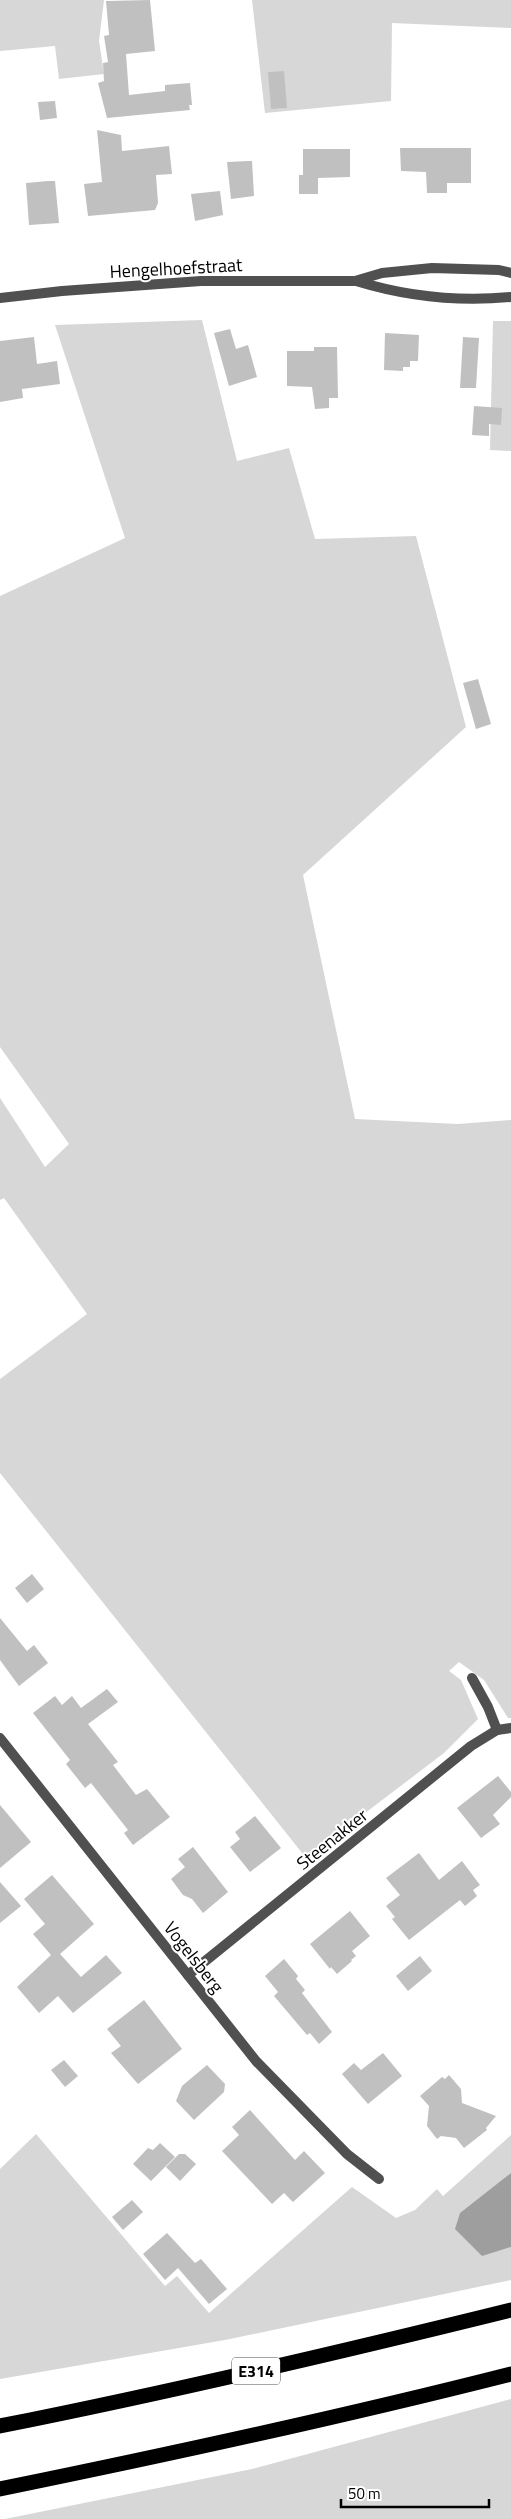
<svg xmlns="http://www.w3.org/2000/svg" width="511" height="2519" viewBox="0 0 511 2519" font-family="'Titillium Web',sans-serif">
	<style>
		.green { fill: #d7d7d7 }
		.water { fill: #9e9e9e }
		.building { fill: #c0c0c0 }
		.lines { fill: none; stroke-linecap: round; stroke-linejoin: round }
		.street { stroke: #505050; stroke-width: 10 }
		.highway { stroke: #000; stroke-width: 15 }
		.labels { text-anchor: middle; dominant-baseline: central; stroke-width: 4; stroke-linejoin: round; paint-order: stroke }
		.shield { fill: #fff; stroke: #4c4c4c; stroke-width: 1 }
		.shield-label { font-size: 16px; font-weight: bold; fill: #000 }
		.street-label { font-size: 18px; fill: #000; stroke: #fff }
	</style>
	<rect width="100%" height="100%" fill="#fff"/>
	<g class="green">
		<path d="M0 0H104L99 41 104 74 59 79 55 46 0 51Z"/>
		<path d="M252 0H511V28L392 23 391 101 265 113Z"/>
		<path d="M202 320 237 461 289 448 315 539 416 536 466 727 303 875 355 1119 458 1124 511 1120V1718H508L484 1680 459 1662 449 1671 461 1680 478 1719 444 1753 306 1858 0 1473V1379L87 1314 4 1198 0 1200V1098L45 1167 69 1144 0 1047V596L125 538 55 325Z"/>
		<path d="M493 321H511V451L490 450Z"/>
		<path d="M36 2134 165 2286 177 2276 209 2313 352 2187 396 2218 415 2210 437 2189 443 2196 511 2135V2173L501 2182 482 2255 511 2247V2280L225 2340 0 2379V2169Z"/>
		<path d="M511 2399V2519H5L252 2469Z"/>
	</g>
	<path class="water" d="M511 2173V2247L482 2256 455 2229 460 2213Z"/>
	<g class="building">
		<path d="M150 0 155 51 126 54 129 95 165 91V85L190 83 192 105H189L190 110 107 118 98 83 104 81 103 63 108 62 104 36 109 35 106 1Z"/>
		<path d="M284 71 287 108 271 109 268 72Z"/>
		<path d="M55 101 57 118 40 120 38 102Z"/>
		<path d="M97 130 121 135 122 151 169 146 172 174 156 175 158 203 155 210 88 216 84 184 102 182Z"/>
		<path d="M400 148H471V183H447V193H427L426 172 401 171Z"/>
		<path d="M303 149H350V177L318 178V194H299V175H303Z"/>
		<path d="M248 161H252L254 196 231 199 227 162Z"/>
		<path d="M48 181H55L59 223 29 225 26 183Z"/>
		<path d="M220 191 223 215 195 221 191 194Z"/>
		<path d="M230 329 236 349 248 345 257 377 229 386 214 333Z"/>
		<path d="M385 333 419 335 418 361H410V367H403V371L384 370Z"/>
		<path d="M34 337 37 364 57 361 60 384 22 389 23 398 0 402V341Z"/>
		<path d="M463 337 479 338 476 388H460Z"/>
		<path d="M314 347H337L338 398H329V408L315 409 312 387 287 386V351H314Z"/>
		<path d="M474 406 502 408 501 425 489 424V436L472 435Z"/>
		<path d="M478 679 491 724 476 729 463 683Z"/>
		<path d="M32 1574 44 1589 27 1603 15 1588Z"/>
		<path d="M0 1618 27 1651 34 1645 48 1663 19 1686 0 1660Z"/>
		<path d="M107 1689 118 1702 88 1724 118 1762 113 1765 136 1795 147 1789 170 1817 133 1845 124 1833 128 1830 91 1783 85 1788 66 1764 70 1760 33 1713 55 1696 62 1705 72 1696 81 1708Z"/>
		<path d="M498 1776 511 1792V1797L493 1815 500 1824 481 1838 457 1808Z"/>
		<path d="M0 1805 31 1842 0 1868Z"/>
		<path d="M255 1816 281 1848 250 1872 230 1847 240 1839 235 1832Z"/>
		<path d="M193 1847 228 1892 203 1913 192 1899 183 1895 171 1879 185 1867 178 1859Z"/>
		<path d="M419 1853 439 1880 462 1861 480 1885 473 1890 477 1896 465 1906 460 1900 409 1940 392 1919 395 1917 386 1906 400 1895 386 1878Z"/>
		<path d="M52 1875 94 1924 60 1954 81 1977 106 1955 122 1973 73 2013 58 1996 39 2013 17 1987 51 1955 33 1934 45 1924 24 1899Z"/>
		<path d="M0 1882 21 1906 0 1923Z"/>
		<path d="M350 1911 370 1936 352 1951 356 1956 351 1960 352 1961 337 1974 331 1967 330 1969 310 1944Z"/>
		<path d="M420 1956 432 1971 408 1991 396 1976Z"/>
		<path d="M284 1959 298 1976 296 1979 305 1990 302 1993 332 2032 319 2044 310 2033 307 2035 274 1996 278 1992 265 1976Z"/>
		<path d="M144 2000 182 2049 138 2084 111 2053 121 2046 107 2029Z"/>
		<path d="M383 2053 402 2076 368 2104 342 2074 354 2063 361 2070Z"/>
		<path d="M64 2060 78 2076 65 2087 51 2070Z"/>
		<path d="M207 2065 225 2084 224 2092 194 2120 176 2101 182 2086Z"/>
		<path d="M449 2075 461 2089 462 2103 496 2116 486 2128 487 2130 464 2148 456 2138 441 2136 437 2139 427 2126 429 2106 420 2096 442 2077 445 2079Z"/>
		<path d="M250 2110 295 2160 304 2151 325 2173 293 2202 284 2193 272 2204 222 2151 239 2135 232 2127Z"/>
		<path d="M160 2143 175 2157 151 2181 133 2164 148 2148 153 2150Z"/>
		<path d="M179 2154H185L196 2164 180 2181 166 2167Z"/>
		<path d="M132 2200 143 2212 123 2230 112 2217Z"/>
		<path d="M167 2233 195 2263 201 2259 227 2289 209 2304 178 2268 165 2280 143 2254Z"/>
	</g>
	<g class="lines">
		<g class="street">
			<path d="M356 281C405 296 459 302 511 297"/>
			<path d="M0 298 62 291 201 281H355L382 273 432 268 499 270 511 273"/>
			<path d="M472 1678 488 1707 497 1730"/>
			<path d="M0 1738 256 2061 347 2154 379 2179"/>
			<path d="M188 1975 471 1746 497 1730 511 1728"/>
		</g>
		<g class="highway">
			<path d="M0 2426C171 2392 341 2352 511 2310"/>
			<path d="M0 2489C171 2454 342 2417 511 2374"/>
		</g>
	</g>
	<g class="labels">
		<rect class="shield" x="232" y="2357.5" width="48" height="27" rx="4"/>
		<g class="shield-label">
			<text x="256" y="2371">E314</text>
		</g>
		<g class="street-label">
			<text transform="translate(176 268) rotate(-3)">Hengelhoefstraat</text>
			<text transform="translate(332 1839) rotate(-39)">Steenakker</text>
			<text transform="translate(194 1957) rotate(52)">Vogelsberg</text>
		</g>
	</g>
	<path d="M341 2499v8h148v-8" fill="none" stroke="#000000" stroke-width="2.5"/>
	<text x="348" y="2499" font-size="15" fill="#000000" stroke="#ffffff" stroke-width="4" paint-order="stroke">50 m</text>
</svg>
